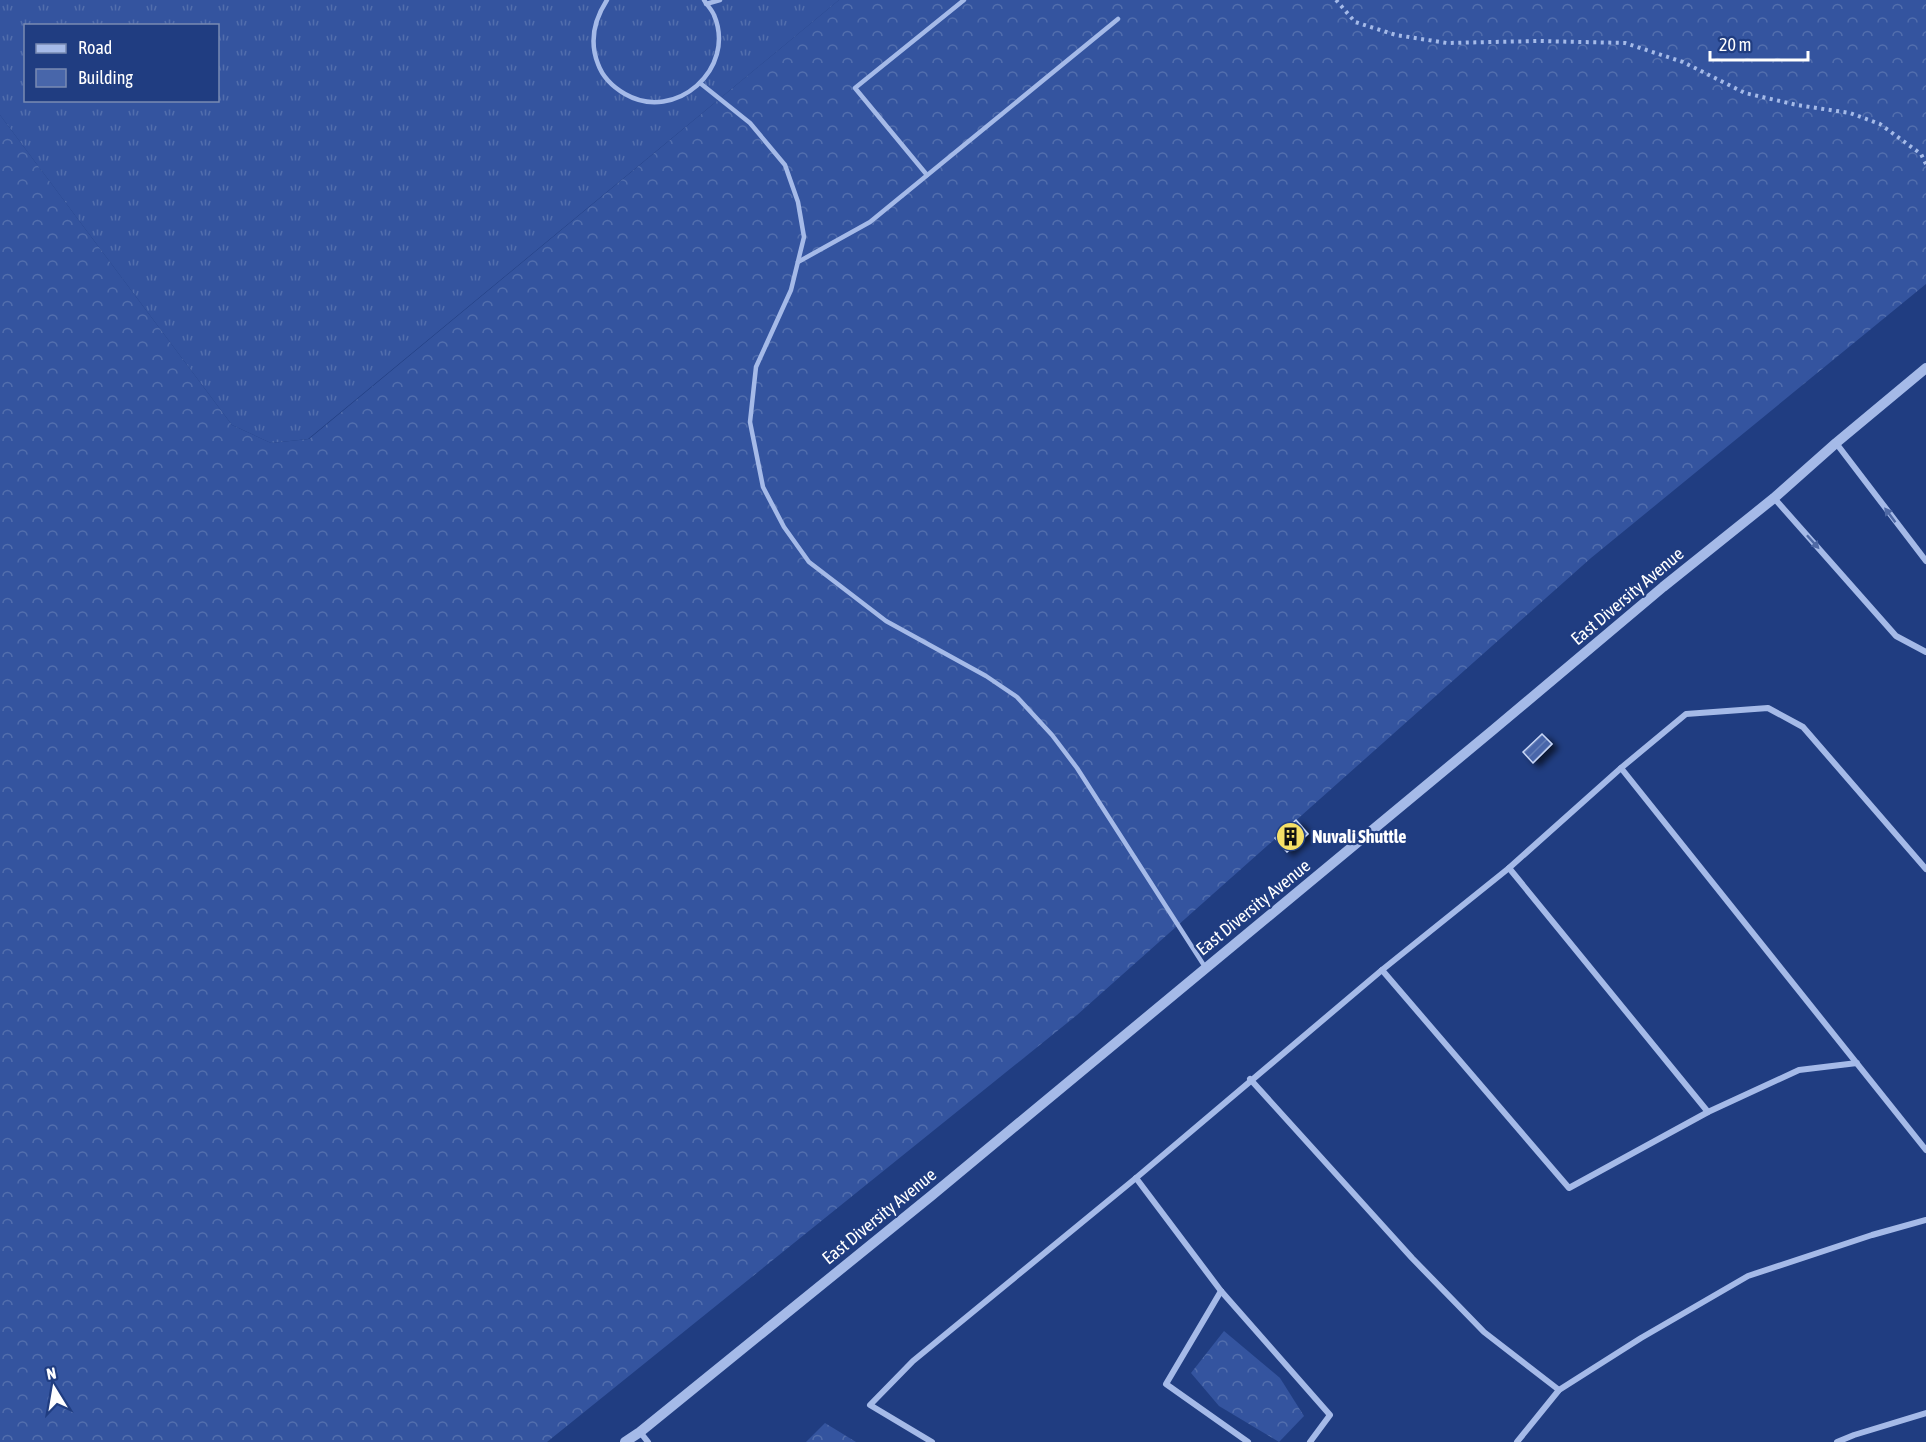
<svg xmlns="http://www.w3.org/2000/svg" width="1926" height="1442" viewBox="0 0 1926 1442" font-family="'Asap Condensed',sans-serif">
	<style>
		.grass { fill: url(#grass-tufts); fill-rule: evenodd }
		.forest { fill: url(#forest-crowns) }
		.building { fill: url(#building-hatch); stroke: #c9d7f6; stroke-width: 1.5; filter: url(#shadow) }
		.lines { fill: none; stroke-linecap: round; stroke-linejoin: round }
		.path { stroke: #a5bae8; stroke-width: 4; stroke-dasharray: 3 4.5; stroke-linecap: butt }
		.service { stroke: #a5bae8; stroke-width: 4.5 }
		.minor { stroke: #a5bae8; stroke-width: 6 }
		.tertiary { stroke: #a5bae8; stroke-width: 10 }
		.oneway { fill: #4f69a5 }
		.labels { text-anchor: middle; dominant-baseline: central; stroke-width: 4.5; stroke-linejoin: round; paint-order: stroke }
		.street-label { font-size: 18px; fill: #fff; stroke: #203d81 }
		.poi-label { font-size: 18px; font-weight: bold; fill: #fff; stroke: #203d81; text-anchor: start }
	</style>
	<defs>
		<pattern id="grass-tufts" width="24" height="20" patternUnits="userSpaceOnUse" patternTransform="scale(1.5)"><rect width="24" height="20" fill="#34549f"/><path d="M3 7l-1-3M5 7V3M7 7l1-3M15 17l-1-3M17 17v-4M19 17l1-3" fill="none" stroke="#526ead"/></pattern>
		<pattern id="forest-crowns" width="20" height="18" patternUnits="userSpaceOnUse" patternTransform="scale(1.5)"><rect width="20" height="18" fill="#34549f"/><path d="M2 6a3 3 0 1 1 6 0M12 15a3 3 0 1 1 6 0" fill="none" stroke="#526ead"/></pattern>
		<pattern id="building-hatch" width="6" height="6" patternUnits="userSpaceOnUse" patternTransform="scale(1.5)"><rect width="6" height="6" fill="#4866aa"/><path d="M-1 1l2-2M0 6l6-6M5 7l2-2" fill="none" stroke="#637db7"/></pattern>
		<filter id="shadow"><feDropShadow dx="6" dy="4" stdDeviation="3" flood-color="#0009"/></filter>
	</defs>
	<rect width="100%" height="100%" fill="#203d81"/>
	<path class="grass" d="M0 0H839L308 439 271 443 232 425 0 115ZM26 26H218V100H26Z"/>
	<g class="forest">
		<path d="M839 0H1926V284L1591 558 1077 1015 547 1442H0V115L232 425 271 443 309 439Z"/>
		<path d="M1224 1331 1280 1378 1304 1416 1279 1442 1219 1406 1191 1373Z"/>
		<path d="M825 1423 856 1442H806Z"/>
	</g>
	<g class="building">
		<path d="M1542 734 1552 744 1533 763 1523 752Z"/>
		<path d="M1296 820 1308 834 1287 852 1275 838Z"/>
	</g>
	<g class="lines">
		<path class="path" d="M1336 0 1355 22 1396 35 1447 43 1539 41 1625 43 1683 62 1745 93 1797 105 1850 113 1880 124 1921 154 1926 164"/>
		<g class="service">
			<path d="M607 0C594 20 589 41 598 64 603 78 613 87 625 94 675 123 737 69 714 15 712 10 707 5 704 0"/>
			<path d="M706 4 720 0"/>
			<path d="M700 83 750 123 785 165 798 202 804 237 791 290 756 367 750 422 763 487 784 527 809 562 886 621 986 676 1017 697 1052 735 1077 768 1205 967"/>
			<path d="M927 175 855 88 964 0"/>
			<path d="M798 262 870 222 1118 19"/>
		</g>
		<g class="minor">
			<path d="M1836 443 1926 561"/>
			<path d="M1774 498 1896 636 1926 652"/>
			<path d="M1621 768 1926 1150"/>
			<path d="M1509 868 1708 1112"/>
			<path d="M1382 970 1569 1188 1708 1112 1799 1070 1857 1063"/>
			<path d="M1250 1079 1412 1258 1484 1332 1559 1390"/>
			<path d="M1136 1178 1221 1291 1330 1415 1310 1442"/>
			<path d="M1221 1291 1166 1384 1248 1442"/>
			<path d="M640 1432 648 1442"/>
			<path d="M932 1442 870 1405 913 1361 1136 1178 1382 970 1509 868 1621 768 1686 714 1768 708 1803 727 1926 869"/>
			<path d="M1517 1442 1559 1390 1641 1338 1748 1276 1872 1235 1926 1220"/>
			<path d="M1837 1442 1854 1435 1926 1413"/>
		</g>
		<path class="tertiary" d="M625 1442 640 1432 931 1196 1493 730 1663 587 1774 498 1836 443 1926 368"/>
	</g>
	<defs><path id="oneway-solid" d="M-6-.8H1V-3.2L6.5 0L1 3.2V.8H-6Z" transform="scale(1.5)"/></defs>
	<g class="oneway">
		<use href="#oneway-solid" transform="translate(1890 515) rotate(-127)"/>
		<use href="#oneway-solid" transform="translate(1813 542) rotate(48)"/>
	</g>
	<defs>
		<symbol id="building-disc" viewBox="-11 -11 22 22"><circle r="9.5" fill="#f6e066" stroke="#203d81"/><path d="M-4-6H4V6H1V3H-1V6H-4ZM-2.5-4.3h1.7v1.8h-1.7ZM.8-4.3h1.7v1.8H.8ZM-2.5-1h1.7V.8h-1.7ZM.8-1h1.7V.8H.8Z" fill="#111"/></symbol>
	</defs>
	<g fill-rule="evenodd">
		<use href="#building-disc" x="1274" y="820" width="33" height="33"/>
	</g>
	<g class="labels">
		<g class="street-label">
			<text transform="translate(1627 596) rotate(-40)">East Diversity Avenue</text>
			<text transform="translate(1253 907) rotate(-39)">East Diversity Avenue</text>
			<text transform="translate(879 1216) rotate(-39)">East Diversity Avenue</text>
		</g>
		<g class="poi-label">
			<text x="1312" y="836">Nuvali Shuttle</text>
		</g>
	</g>
	<rect x="24" y="24" width="195" height="78" fill="#203d81" stroke="#798bb3" stroke-width="1.5"/>
	<rect x="36" y="44" width="30" height="9" fill="#a5bae8" stroke="#798bb3" stroke-width="1.5"/>
	<text x="78" y="54" font-size="18" fill="#ffffff">Road</text>
	<rect x="36" y="69" width="30" height="18" fill="#4866aa" stroke="#798bb3" stroke-width="1.5"/>
	<text x="78" y="84" font-size="18" fill="#ffffff">Building</text>
	<g transform="translate(54 1388) rotate(349)" stroke="#203d81" stroke-width="4.5" paint-order="stroke">
	<path d="M0-4.5L10 22L0 15L-10 22Z" fill="#ffffff"/>
	<text y="-9" font-size="16" font-weight="bold" text-anchor="middle" fill="#ffffff">N</text>
	</g>
	<path d="M1710 51v9h98v-9" fill="none" stroke="#ffffff" stroke-width="3"/>
	<text x="1719" y="51" font-size="18" fill="#ffffff" stroke="#203d81" stroke-width="4.5" paint-order="stroke">20 m</text>
</svg>
